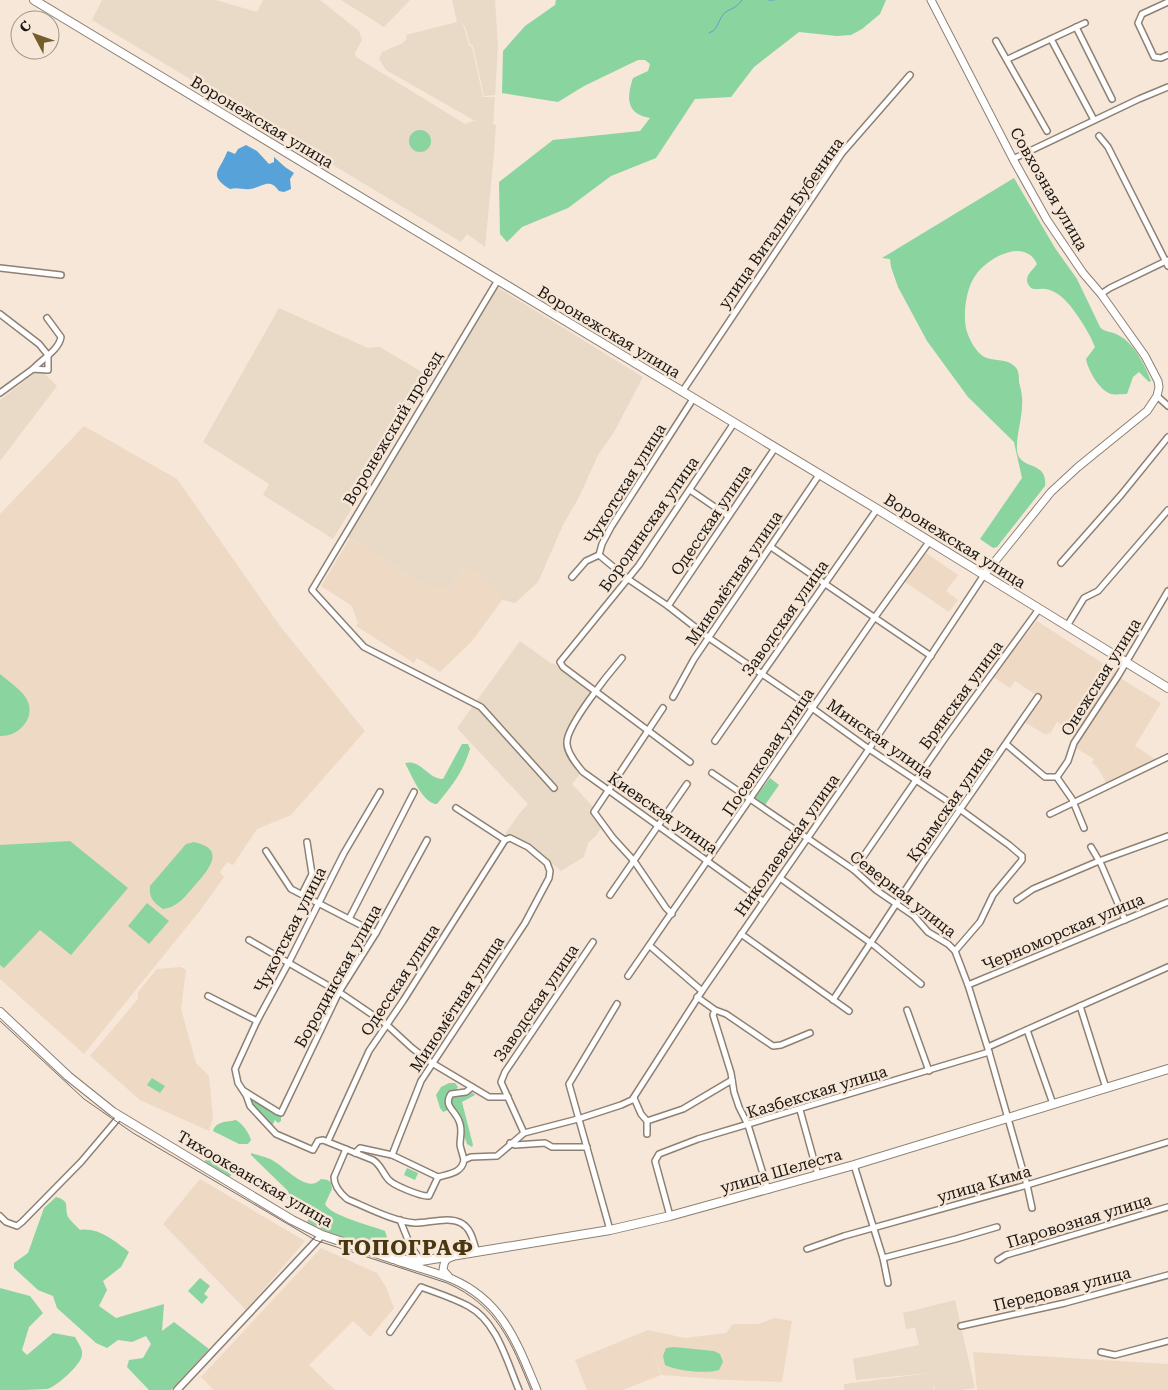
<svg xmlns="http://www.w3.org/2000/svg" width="1168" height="1390" viewBox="0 0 1168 1390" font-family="'Roboto Serif',serif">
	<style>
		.built { fill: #eed9c5 }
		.industrial { fill: #e8dac7 }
		.green { fill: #8ad49f }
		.water { fill: #57a2d8 }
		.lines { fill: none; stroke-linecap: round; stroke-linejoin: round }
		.stream { stroke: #57a2d8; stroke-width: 1 }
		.minor-casing { stroke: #8e8072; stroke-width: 8 }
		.tertiary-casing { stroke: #8e8072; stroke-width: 9 }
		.secondary-casing { stroke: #8e8072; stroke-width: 9 }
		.primary-casing { stroke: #8e8072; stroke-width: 10 }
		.trunk-casing { stroke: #8e8072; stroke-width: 10 }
		.minor { stroke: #fff; stroke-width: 5 }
		.tertiary { stroke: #fff; stroke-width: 6 }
		.secondary { stroke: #fff; stroke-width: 7 }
		.primary { stroke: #fff; stroke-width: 8 }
		.trunk { stroke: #fff; stroke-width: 8 }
		.tram { stroke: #786e65; stroke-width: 1 }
		.labels { text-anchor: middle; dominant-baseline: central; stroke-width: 5; stroke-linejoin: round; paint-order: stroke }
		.street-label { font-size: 16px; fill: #1d1712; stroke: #f6e7d8 }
		.district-label { font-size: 21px; font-weight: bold; letter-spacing: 1px; fill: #493710; stroke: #f6e7d8 }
	</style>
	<rect width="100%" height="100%" fill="#f6e7d8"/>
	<g class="built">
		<path d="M84 426 177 479 280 626 365 731 291 815 257 829 233 865 227 862 220 872 224 877 202 908 84 1054 0 979V514Z"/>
		<path d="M350 538 429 588H449L464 565 489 581 502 600 472 641 440 672 417 658 414 663 356 626 358 623 352 606 321 586Z"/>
		<path d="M926 553 958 575 946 591 958 600 949 612 905 582Z"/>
		<path d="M1037 621 1116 672 1120 678 1161 703 1135 746 1155 759 1106 783 1098 768 1092 763 1094 759 1069 744 1075 733 1057 722 1050 734 1048 733 1046 735 1019 719 1035 694 1015 681 1010 688 992 676Z"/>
		<path d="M181 967 186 970 181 1009 196 1063 209 1076 213 1118 209 1131 140 1100 90 1056 138 999V992L157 969Z"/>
		<path d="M200 1179 305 1241 246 1310 163 1224Z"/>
		<path d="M321 1248 377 1273 386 1287 394 1308 370 1337 353 1321 309 1365 335 1390H214L201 1377Z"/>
		<path d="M774 1318 792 1321 782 1382 727 1380 662 1375 652 1351 661 1375 623 1390H587L575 1360 648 1330 685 1338 726 1333 733 1324H758Z"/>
		<path d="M973 1352 1168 1364V1390H977Z"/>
	</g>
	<g class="industrial">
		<path d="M102 0H216L257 12 263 0H320L359 31 362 40 355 53 356 57 465 124 473 121 477 122 386 70 379 59 382 52 403 43 407 38 406 35 457 22 452 0H495L498 45 495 95 484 96 473 46 470 44 466 30 462 21 469 45 472 47 483 97H495L493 124 496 125 494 154 485 247 467 234 461 242 92 20Z"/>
		<path d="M341 0H410L384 27Z"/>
		<path d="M497 287 643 377 614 432 598 455 579 497 563 525 538 582 515 603 502 600 489 581 464 565 449 588H429L347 536Z"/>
		<path d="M279 308 368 348 380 347 432 378 333 539 263 495 269 484 203 442Z"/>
		<path d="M40 369 57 386 0 461V400Z"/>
		<path d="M520 641 552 664 553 663 590 692 564 737 563 747 580 774 572 784 593 807 589 811 602 826 596 836 588 843 584 857 561 871 530 846 505 834 519 814 528 804 457 728Z"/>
		<path d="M955 1300 975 1388 962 1390H935L933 1383 934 1390H844V1384L931 1373 856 1380 853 1359 919 1345 915 1328 906 1329 903 1313Z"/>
	</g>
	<g class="green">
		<path d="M556 0H886L880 14 862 29 851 35 837 36 799 32 754 67 731 97 695 99 656 158 611 176 568 208 522 227 507 242 500 234 499 182 553 140 640 131 650 118C646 117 641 116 638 114 625 106 629 90 633 78L648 71 650 64 645 60H638L584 86 558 102 502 93 503 51 525 26 555 5Z"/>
		<circle cx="420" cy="141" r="11"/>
		<path d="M1014 178 1055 248 1077 279 1100 327C1105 333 1112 331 1118 335 1134 343 1145 365 1151 381L1149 382 1139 372 1133 377 1127 394C1122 394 1116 395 1111 394 1099 390 1088 370 1086 359L1095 347C1090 333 1069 299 1056 293 1053 291 1048 289 1045 289 1038 288 1032 292 1028 284 1024 276 1033 270 1037 264 1024 236 986 259 975 276 966 289 963 313 966 328 968 338 977 355 987 358 996 361 1006 359 1013 365 1019 369 1019 376 1019 382 1021 389 1023 398 1022 405 1022 420 1016 436 1017 451 1020 471 1048 460 1045 486L997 547 993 548 980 539 1022 478 1014 442 968 397 927 341 898 287 891 267 890 259 882 258Z"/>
		<path d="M0 674C9 682 24 691 28 702 35 720 17 737 0 736Z"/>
		<path d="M462 744H468L470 749C462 774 453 784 437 804 423 804 411 774 405 763 421 759 428 779 443 779Z"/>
		<path d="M770 778 779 785 765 805 755 798Z"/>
		<path d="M70 841 128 888 71 955 40 930 4 968 0 965V845Z"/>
		<path d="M194 842C226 849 210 868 196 884 186 895 179 907 163 909 153 902 149 898 150 886L186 844Z"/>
		<path d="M147 903 169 921 149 944 128 926Z"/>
		<path d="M152 1078 165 1086 160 1093 147 1085Z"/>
		<path d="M449 1083H455L458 1087 456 1090C447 1095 445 1100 448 1110L443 1112 440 1108 436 1095 441 1087Z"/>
		<path d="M470 1092 473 1093 475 1095 462 1102 473 1145 472 1147 467 1144C464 1130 444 1111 453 1095Z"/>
		<path d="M252 1098 281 1117V1121L278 1123 275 1120 272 1126C264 1118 253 1110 250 1099Z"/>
		<path d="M236 1120C243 1124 249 1133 251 1140L248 1144H239L213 1131C216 1121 227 1122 236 1120Z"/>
		<path d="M214 1152H218L231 1160V1176L228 1177 205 1164V1160Z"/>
		<path d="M251 1153C257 1155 264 1156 270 1159 284 1165 307 1195 321 1179L328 1180 331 1183 332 1189 325 1204C329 1215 372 1226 385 1231L389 1244 398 1250 400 1254 396 1255 328 1232 307 1222 313 1211 301 1213 296 1203 287 1198 288 1191 251 1155Z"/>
		<path d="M407 1168 418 1173 415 1180 404 1175Z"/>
		<path d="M56 1197C71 1201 64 1207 68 1217 71 1221 76 1226 80 1230 98 1227 115 1241 129 1252L121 1267 103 1281 107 1290 99 1306 116 1318 164 1304 162 1331 174 1322 209 1349 171 1390H149L127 1367 129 1360 143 1358 151 1344 146 1336 132 1342 118 1340 107 1348 96 1343 57 1308 53 1296 38 1290 14 1268V1263L28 1253 44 1208Z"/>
		<path d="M200 1278 210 1286 204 1294 208 1297 202 1304 188 1291Z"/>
		<path d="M0 1288 30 1296 43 1313 29 1327 22 1350 27 1355 53 1333 75 1337C78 1343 83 1349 82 1355 81 1365 56 1387 47 1389 32 1390 15 1390 0 1390Z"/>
		<path d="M674 1347 714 1351 720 1354 723 1362 719 1370C706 1374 677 1371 665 1365L663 1356 666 1348Z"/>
	</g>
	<path class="water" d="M246 145 257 151 269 164 274 162V157L285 167 294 173 290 179 291 189 284 192 279 191C269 177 263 187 250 189 244 190 238 187 230 189 207 175 220 171 227 152L228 151 235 154 238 149Z"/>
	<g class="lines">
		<g class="stream">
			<path d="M768 0H774"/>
			<path d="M709 33C719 29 717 22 723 15 728 8 734 11 742 0"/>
		</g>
		<defs>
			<g id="minor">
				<path d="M1168 2 1142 14 1138 23 1154 57 1161 58 1168 55"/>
				<path d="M1076 27 1112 99"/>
				<path d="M1051 39 1094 120"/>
				<path d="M996 41 1047 131"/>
				<path d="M1008 59 1085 23"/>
				<path d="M1099 136 1108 147 1168 266"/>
				<path d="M1013 159 1139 99 1168 87"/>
				<path d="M0 268 61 275"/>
				<path d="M498 280 312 590 364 647 481 707 554 788"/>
				<path d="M1101 294 1110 288 1168 260"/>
				<path d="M0 314 39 344 48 355V370L33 369 0 393"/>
				<path d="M33 369C42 359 59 350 61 337L47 318"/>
				<path d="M682 392 842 153 910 75"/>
				<path d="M1157 396 1168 406"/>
				<path d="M690 490 728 516"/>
				<path d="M771 547 931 656"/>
				<path d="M599 555 628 579 668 606 709 638 812 708 869 749 961 810 1009 845 1022 856V860L993 895 980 922 955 951"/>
				<path d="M1061 563 1121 495 1168 437"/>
				<path d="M572 577 586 561 599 555 602 544 611 527 693 399"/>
				<path d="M668 606 775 448"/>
				<path d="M1067 626 1084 598 1098 591 1168 510"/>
				<path d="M622 658C610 672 567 725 567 742 566 752 577 765 583 772L763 901"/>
				<path d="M673 697 694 659 819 475"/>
				<path d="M663 708 594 812 613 838 634 861 666 908 672 914"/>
				<path d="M715 741 877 509"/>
				<path d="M1006 744 1045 777H1057L1058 779 1072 799 1084 828"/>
				<path d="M690 762 563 667 560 662 639 565 734 423"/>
				<path d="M712 773 854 870 876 890 914 916 928 932 948 944 955 951 968 985 989 1052 1027 1185 1032 1208"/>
				<path d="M1057 777 1068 761 1074 743 1118 676 1168 591"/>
				<path d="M380 792 344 853 289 962 257 1021 235 1069 238 1083 246 1095 250 1106 276 1134 313 1150 318 1141 323 1140 373 1160C381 1165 382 1172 388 1179 392 1185 422 1197 429 1196L438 1177"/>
				<path d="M1050 814 1168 757"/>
				<path d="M1091 847 1101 864 1125 920"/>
				<path d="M266 851 291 889 376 933"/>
				<path d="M854 870 945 738 1039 609"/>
				<path d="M780 878 875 946 921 984"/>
				<path d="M302 894 312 874 307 842"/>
				<path d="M610 895 687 784"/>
				<path d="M1017 900 1033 889 1099 861 1168 836"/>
				<path d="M349 919 414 792"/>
				<path d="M741 934 849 1011"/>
				<path d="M249 940 339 992 386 1024 412 1048 432 1063 489 1097H508"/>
				<path d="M650 946 702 991"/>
				<path d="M628 976 875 617 929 542"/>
				<path d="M968 985 1168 902"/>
				<path d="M208 996 257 1021"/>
				<path d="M697 997 715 1010 726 1014 773 1046 781 1045 810 1033"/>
				<path d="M833 1000 925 860 1038 697"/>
				<path d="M1080 1006 1106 1088"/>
				<path d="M715 1010 713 1015 731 1073 734 1092 739 1107 748 1125 768 1190"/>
				<path d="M907 1010 929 1071"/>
				<path d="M1027 1030 1053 1104"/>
				<path d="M988 1047 1168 967"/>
				<path d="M244 1091 278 1112 281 1113 339 992 376 933 427 840"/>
				<path d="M634 1098 641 1114 647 1121V1134"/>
				<path d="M800 1110 818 1175"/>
				<path d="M647 1121 683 1109 732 1080"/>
				<path d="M524 1133 501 1082 505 1072 593 942"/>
				<path d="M328 1141 369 1051 403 1001 505 840"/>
				<path d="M510 1143 515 1145 545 1143 552 1147H587"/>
				<path d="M346 1149 334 1177C334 1186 340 1193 347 1199 366 1207 395 1222 415 1223 429 1223 449 1216 461 1223 472 1229 473 1242 477 1252"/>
				<path d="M355 1153 360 1148 392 1155 438 1177C449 1174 462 1173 464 1160L471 1157 497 1156 524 1133 578 1119 621 1105 632 1100 702 991 869 749 984 575"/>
				<path d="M392 1155 421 1081 525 923 549 878 550 871 547 863 528 847 510 838 505 840 456 808"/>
				<path d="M464 1160C463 1155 461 1150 460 1145 460 1137 463 1129 459 1121 455 1110 443 1106 451 1094L466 1092 472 1087"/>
				<path d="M854 1165 883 1258 888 1283"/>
				<path d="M0 1216 6 1222 17 1226 22 1222 81 1162 120 1116"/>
				<path d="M670 1216 655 1161 659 1154 698 1139 989 1052"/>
				<path d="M400 1220 410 1245 421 1261"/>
				<path d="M610 1230 569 1084 617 1004"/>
				<path d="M807 1249 844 1236 1027 1185 1168 1142"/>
				<path d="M883 1258 956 1239 997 1227"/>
				<path d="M998 1260 1006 1255 1168 1207"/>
				<path d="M961 1326 1065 1303 1168 1275"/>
				<path d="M390 1332 421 1287C437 1293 453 1298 468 1306 497 1321 507 1362 519 1390"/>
				<path d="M1101 1352 1115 1355 1168 1341"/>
			</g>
			<path id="tertiary" d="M177 1390 322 1235"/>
			<g id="secondary">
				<path d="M931 0 1013 159 1047 220 1083 273 1101 294 1145 356 1158 381 1159 387 1157 396 1147 411 1078 467 1051 492 984 575"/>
				<path d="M397 1261C415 1267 435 1272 452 1279 503 1301 517 1343 537 1390"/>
				<path d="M449 1277 443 1270C444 1262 445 1259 452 1257"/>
			</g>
			<path id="primary" d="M0 1012 68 1076 113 1112 292 1220 322 1235 393 1259 421 1261 610 1230 670 1216 854 1165 1168 1069"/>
			<path id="trunk" d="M34 0 877 509 1168 688"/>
		</defs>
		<use href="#minor" class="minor-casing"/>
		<use href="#tertiary" class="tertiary-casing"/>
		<use href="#secondary" class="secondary-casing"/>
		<use href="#primary" class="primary-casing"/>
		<use href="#trunk" class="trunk-casing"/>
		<use href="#minor" class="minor"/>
		<use href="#tertiary" class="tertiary"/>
		<use href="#secondary" class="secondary"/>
		<use href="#primary" class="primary"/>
		<use href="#trunk" class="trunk"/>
		<path class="tram" d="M0 1021 84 1099 133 1133 315 1240 447 1283C498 1306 511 1342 531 1390"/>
	</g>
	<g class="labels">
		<g class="street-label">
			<text transform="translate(262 122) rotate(31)">Воронежская улица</text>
			<text transform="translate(1049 189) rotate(60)">Совхозная улица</text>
			<text transform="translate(781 223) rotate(-55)">улица Виталия Бубенина</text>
			<text transform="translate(609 332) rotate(31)">Воронежская улица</text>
			<text transform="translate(393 428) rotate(-59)">Воронежский проезд</text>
			<text transform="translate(625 484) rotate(-58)">Чукотская улица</text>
			<text transform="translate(711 520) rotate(-56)">Одесская улица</text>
			<text transform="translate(649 524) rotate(-55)">Бородинская улица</text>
			<text transform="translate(955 541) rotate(32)">Воронежская улица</text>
			<text transform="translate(734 578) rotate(-56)">Миномётная улица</text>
			<text transform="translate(785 618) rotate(-55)">Заводская улица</text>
			<text transform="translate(1101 677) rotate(-58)">Онежская улица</text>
			<text transform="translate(961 695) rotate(-54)">Брянская улица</text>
			<text transform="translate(880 739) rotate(35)">Минская улица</text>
			<text transform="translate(768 752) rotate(-56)">Поселковая улица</text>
			<text transform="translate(950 804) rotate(-55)">Крымская улица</text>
			<text transform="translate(663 813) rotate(35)">Киевская улица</text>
			<text transform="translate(787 845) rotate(-55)">Николаевская улица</text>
			<text transform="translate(903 894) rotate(38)">Северная улица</text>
			<text transform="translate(290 930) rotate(-63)">Чукотская улица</text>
			<text transform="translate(1063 932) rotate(-23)">Черноморская улица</text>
			<text transform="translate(338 976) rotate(-61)">Бородинская улица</text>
			<text transform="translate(400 980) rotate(-57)">Одесская улица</text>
			<text transform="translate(536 1003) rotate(-56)">Заводская улица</text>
			<text transform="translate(457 1004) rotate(-57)">Миномётная улица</text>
			<text transform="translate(817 1092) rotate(-17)">Казбекская улица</text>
			<text transform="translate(781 1171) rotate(-16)">улица Шелеста</text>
			<text transform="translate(255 1179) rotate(30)">Тихоокеанская улица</text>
			<text transform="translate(984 1184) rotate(-16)">улица Кима</text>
			<text transform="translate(1079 1221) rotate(-17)">Паровозная улица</text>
			<text transform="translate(1062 1289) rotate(-14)">Передовая улица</text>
		</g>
		<g class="district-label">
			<text x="406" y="1248">ТОПОГРАФ</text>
		</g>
	</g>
	<g transform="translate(35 35) rotate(311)"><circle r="24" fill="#f6e7d8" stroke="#9f9489"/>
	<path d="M0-4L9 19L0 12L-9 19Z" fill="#745d2d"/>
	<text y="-8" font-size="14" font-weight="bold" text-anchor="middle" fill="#1d1712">С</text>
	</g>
</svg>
